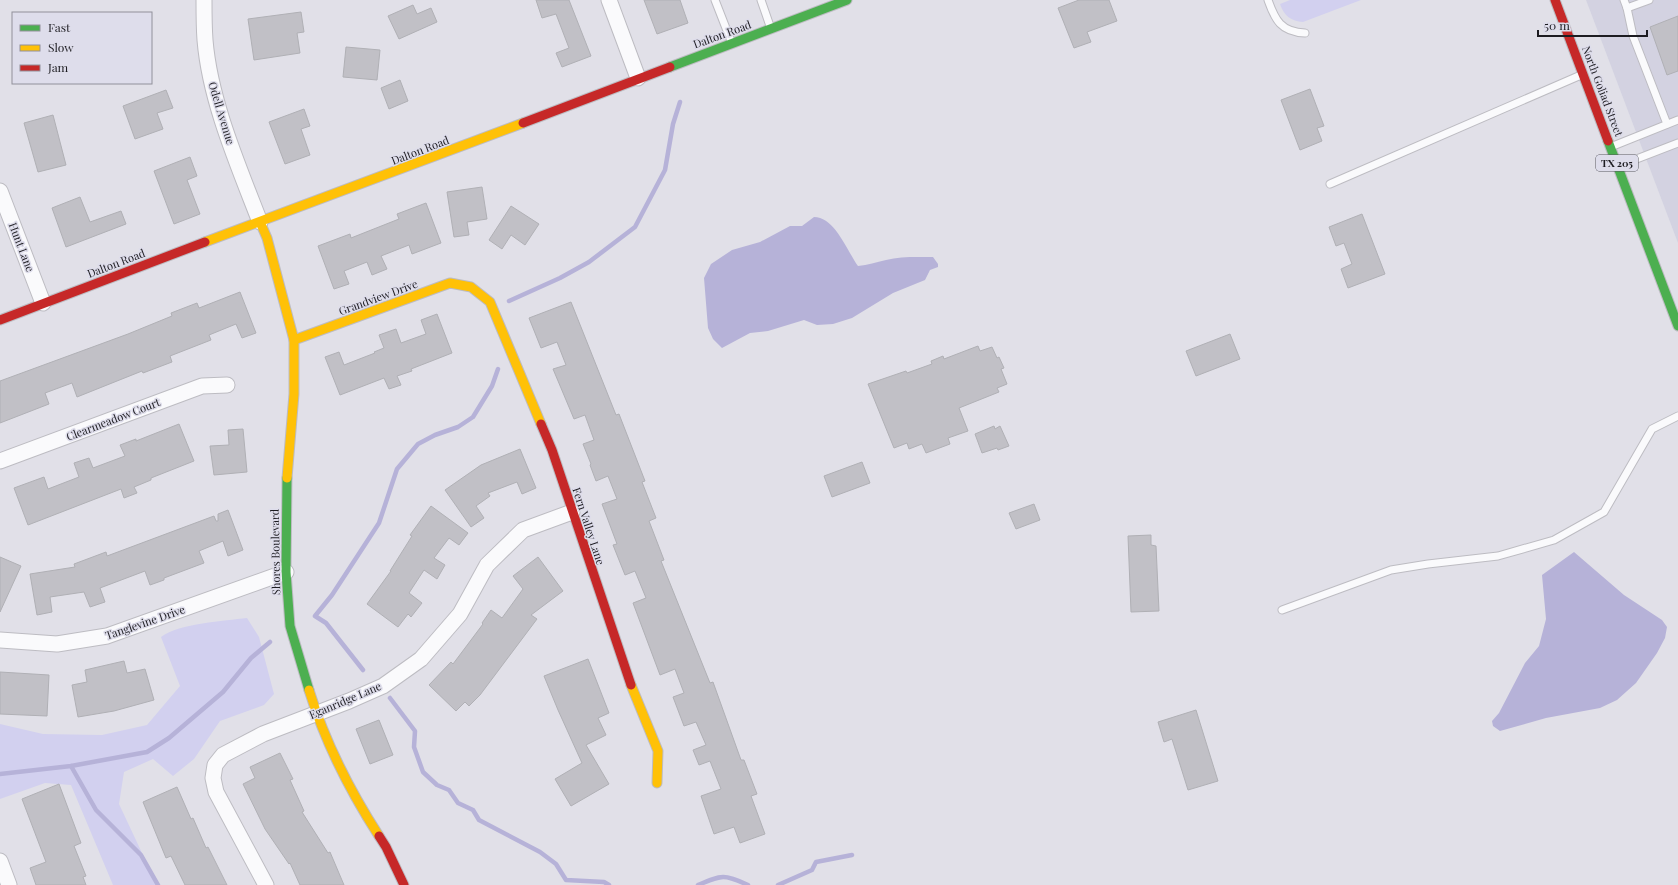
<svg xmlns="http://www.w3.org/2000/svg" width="1678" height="885" viewBox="0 0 1678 885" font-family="'Playfair Display',serif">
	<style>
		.built { fill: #d3d2e1 }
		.green { fill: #d2d0ef }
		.water { fill: #b6b2d8 }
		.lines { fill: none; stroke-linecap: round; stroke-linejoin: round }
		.stream { stroke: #b6b2d8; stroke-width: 4.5 }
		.building { fill: #c1c0c6; stroke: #b0b0b5 }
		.lane-casing { stroke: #bdbcc2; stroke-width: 9 }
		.street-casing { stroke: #bdbcc2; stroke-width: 17 }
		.fast-casing { stroke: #bdbcc2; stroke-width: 11 }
		.slow-casing { stroke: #bdbcc2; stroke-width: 11 }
		.jam-casing { stroke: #bdbcc2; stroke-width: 11 }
		.lane { stroke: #fafafc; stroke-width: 7 }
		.street { stroke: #fafafc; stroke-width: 15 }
		.fast { stroke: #4caf50; stroke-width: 9 }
		.slow { stroke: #ffc107; stroke-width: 9 }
		.jam { stroke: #c62828; stroke-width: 9 }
		.labels { text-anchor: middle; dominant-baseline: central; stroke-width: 3; stroke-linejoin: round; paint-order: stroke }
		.shield { fill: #deddeb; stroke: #57565e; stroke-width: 1 }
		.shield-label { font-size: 10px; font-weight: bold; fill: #1d1c21 }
		.street-label { font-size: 11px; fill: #1d1c21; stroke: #deddeb }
	</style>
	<rect width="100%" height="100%" fill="#e1e0e8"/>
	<path class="built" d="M1586 0H1678V243Z"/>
	<g class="green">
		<path d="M1290 0H1361L1303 22C1291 21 1284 16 1280 4Z"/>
		<path d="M247 618 259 637 274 694 264 705 220 721 194 759 173 776 153 759 124 772 119 804 150 870 160 885H113L71 785 45 783 0 799V724L43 734 102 735 147 725 180 686 161 637C180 623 224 621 247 618Z"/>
	</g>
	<g class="water">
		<path d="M814 217C835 217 847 251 858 266 868 265 876 262 886 260 901 256 918 257 933 257L938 264V267L930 270 925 280 893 293 852 318 833 324 817 325 804 320 768 331 750 333 722 348 713 339 708 328 704 278 711 264 732 250 760 242 790 226H802Z"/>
		<path d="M1574 552 1624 595 1662 620 1667 627 1665 638 1657 653 1636 683 1617 700 1600 708 1546 718 1500 731 1493 726 1492 721 1499 713 1525 663 1539 646 1546 619 1542 575Z"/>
	</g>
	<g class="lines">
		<g class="stream">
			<path d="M509 301 560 278 589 262 635 227 665 170 673 124 680 102"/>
			<path d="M363 670 326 623 315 616 332 595 379 523 397 469 418 444 435 435 458 427 473 417 492 386 498 369"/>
			<path d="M390 698 415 731 414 747 423 772 437 785 449 790 458 803 473 810 479 820 540 852 556 864 566 880 604 882 609 885"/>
			<path d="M71 766 96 810 141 855 158 885"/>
			<path d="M0 774 71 766 147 752 169 738 223 692 251 658 270 642"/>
			<path d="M698 885C722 875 724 874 748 885"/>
			<path d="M778 885 812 870 816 862 852 855"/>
		</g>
	</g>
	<g class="building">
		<path d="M536 0H569L591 56 562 67 556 53 569 48 556 14 542 18Z"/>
		<path d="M644 0H680L688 23 657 34Z"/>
		<path d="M1079 0H1109L1117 21 1087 32 1091 42 1074 48 1058 8Z"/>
		<path d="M413 5 417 14 431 8 437 22 399 39 388 16Z"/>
		<path d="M301 12 304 32 297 33 300 53 254 60 248 19Z"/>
		<path d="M1678 16V71L1667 75 1650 27Z"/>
		<path d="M346 47 380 50 377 80 343 77Z"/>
		<path d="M400 80 408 101 389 109 381 88Z"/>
		<path d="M1310 89 1324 126 1317 128 1322 141 1300 150 1281 100Z"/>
		<path d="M166 90 173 108 157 113 163 129 135 139 123 106Z"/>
		<path d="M304 109 310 126 301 129 310 155 285 164 269 122Z"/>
		<path d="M53 115 66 165 38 172 24 123Z"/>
		<path d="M190 157 197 176 187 180 200 214 174 224 154 171Z"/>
		<path d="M482 187 487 219 467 222 469 235 454 237 447 192Z"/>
		<path d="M80 197 90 222 121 211 126 224 66 247 52 208Z"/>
		<path d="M426 203 441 243 412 254 409 245 381 256 387 269 372 275 367 262 344 271 349 284 334 289 318 246 350 234 351 238 399 219 397 214Z"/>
		<path d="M511 206 539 224 525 245 511 235 502 249 489 240Z"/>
		<path d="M1362 214 1385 274 1348 288 1341 269 1352 264 1344 243 1336 246 1329 227Z"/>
		<path d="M240 292 256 333 242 338 236 324 209 335 211 340 170 356 172 362 143 373 142 371 77 397 72 383 45 393 49 404 0 423V381L128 334 172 316 171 313 197 303 199 308Z"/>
		<path d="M571 302 616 415 619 414 645 481 642 482 656 518 649 521 664 560 661 561 710 683 713 682 741 760H744L757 794 751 796 765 834 740 843 734 827 714 834 701 796 721 789 710 761 699 765 693 750 706 745 696 722 684 726 673 697 684 693 675 669 660 675 633 603 646 598 635 571 625 575 613 545 617 544 602 504 617 499 608 476 596 481 590 465 591 464 583 444 594 440 585 415 574 419 553 369 566 365 557 342 541 348 529 318Z"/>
		<path d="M437 314 452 353 411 369 412 371 397 376 401 385 389 389 384 378 340 395 325 357 339 352 344 365 375 353 374 352 384 348 379 335 396 329 401 343 426 334 421 320Z"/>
		<path d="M1230 334 1240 359 1196 376 1186 351Z"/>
		<path d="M978 346 980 351 992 347 997 358 999 357 1004 368 1001 369 1007 384 997 388 999 392 959 408 968 431 948 438 950 444 926 453 922 444 909 449 907 443 894 448 868 384 906 371 907 373 932 364 931 361 943 356 944 359Z"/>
		<path d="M179 424 194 461 151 478V480L134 487 137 493 124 498 121 489 28 525 14 488 44 477 48 489 79 477 74 463 89 458 93 468 125 456 120 445 136 439V441Z"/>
		<path d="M994 426 995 429 1000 426 1009 446 998 450 997 448 982 453 975 434Z"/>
		<path d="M243 429 247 472 214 475 210 446 229 445 228 430Z"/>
		<path d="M520 449 536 488 522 494 517 482 488 493 490 496 476 506 484 518 471 527 445 490 481 465Z"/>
		<path d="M862 462 870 483 832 497 824 476Z"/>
		<path d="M1034 504 1040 520 1016 529 1009 513Z"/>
		<path d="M431 506 468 533 459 545 449 538 434 558 445 565 437 579 424 570 409 593 422 603 411 617 408 614 398 627 367 604 391 571H390L412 536 410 535Z"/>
		<path d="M228 510 243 550 228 556 223 541 199 551 204 563 164 578V580L150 585 145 571 100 588 105 602 90 607 84 592 50 597 52 612 37 615 30 574 75 567 74 564 106 552 107 556 214 516 216 521H218V514Z"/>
		<path d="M1151 535V545L1156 546 1159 611 1131 612 1128 536Z"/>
		<path d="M0 557 21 566 0 612Z"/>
		<path d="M538 557 563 591 531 615 537 619 480 695 469 706 465 702 456 711 429 685 451 662 453 664 483 624 482 623 491 610 502 618 523 589 513 576Z"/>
		<path d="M588 659 609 713 598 718 606 735 586 745 609 784 571 806 555 779 582 763 558 710 544 676Z"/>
		<path d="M124 661 127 673 145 669 154 700 114 711 78 717 72 685 87 682 85 670Z"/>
		<path d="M0 672 49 675 47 716 0 714Z"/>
		<path d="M1196 710 1218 781 1188 790 1172 739 1164 742 1158 722Z"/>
		<path d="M379 720 393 755 370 764 356 729Z"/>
		<path d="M280 753 293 779 290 780 304 811 302 812 328 853 330 852 344 885H300L290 863 289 864 265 829 243 784 255 778 250 767Z"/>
		<path d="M59 784 81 843 74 846 86 876 83 877 86 885H36L30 868 46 862 22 799Z"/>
		<path d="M177 787 191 819 193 818 206 848 208 847 227 885H185L171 856 166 858 143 802Z"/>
	</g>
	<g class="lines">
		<defs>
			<g id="lane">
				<path d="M715 0 731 41"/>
				<path d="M761 0 770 26"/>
				<path d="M1268 0C1275 20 1281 32 1305 33"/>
				<path d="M1624 0 1627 8 1649 0"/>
				<path d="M1627 8 1633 36 1667 124"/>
				<path d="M1613 146 1678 120"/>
				<path d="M1621 165 1678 143"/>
				<path d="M1330 184 1581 75"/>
				<path d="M1282 610 1391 570 1428 564 1498 556 1554 540 1604 512 1652 429 1678 416"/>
			</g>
			<g id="street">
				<path d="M204 0C204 13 204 27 205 40 210 101 238 165 260 222"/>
				<path d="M609 0 638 78"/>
				<path d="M0 191 43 303"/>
				<path d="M0 461 202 386 227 385"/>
				<path d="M0 640 57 644 107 636 286 572"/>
				<path d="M0 861 9 885"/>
				<path d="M266 885 216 792 213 778 215 765 223 755 263 734 349 701 383 686 421 659 460 614 487 565 523 530 572 512"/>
			</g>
			<g id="fast">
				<path d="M670 67 847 0"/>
				<path d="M1608 141 1678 326"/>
				<path d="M287 478 286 572 290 626 309 690"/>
			</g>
			<g id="slow">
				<path d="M260 222 267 238 294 340V394L287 478"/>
				<path d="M205 242 523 123"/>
				<path d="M294 340 450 283 471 287 490 302 541 424"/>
				<path d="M631 685 658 751 657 783"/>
				<path d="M309 690C325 742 350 791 379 836"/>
			</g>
			<g id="jam">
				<path d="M1555 0 1608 141"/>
				<path d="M523 123 670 67"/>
				<path d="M0 320 205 242"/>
				<path d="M541 424 552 450 631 685"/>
				<path d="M379 836 386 847 404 885"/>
			</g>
		</defs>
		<use href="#lane" class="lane-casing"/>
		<use href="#street" class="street-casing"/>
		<use href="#fast" class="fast-casing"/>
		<use href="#slow" class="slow-casing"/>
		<use href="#jam" class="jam-casing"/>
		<use href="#lane" class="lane"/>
		<use href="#street" class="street"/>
		<use href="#fast" class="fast"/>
		<use href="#slow" class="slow"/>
		<use href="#jam" class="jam"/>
	</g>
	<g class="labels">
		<rect class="shield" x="1596" y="155" width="42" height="16" rx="3"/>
		<g class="shield-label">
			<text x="1617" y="163">TX 205</text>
		</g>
		<g class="street-label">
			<text transform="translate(722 34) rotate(-20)">Dalton Road</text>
			<text transform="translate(1603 91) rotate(69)">North Goliad Street</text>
			<text transform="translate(222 113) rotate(73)">Odell Avenue</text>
			<text transform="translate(420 150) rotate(-21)">Dalton Road</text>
			<text transform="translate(22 247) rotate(69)">Hunt Lane</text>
			<text transform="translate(116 263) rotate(-21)">Dalton Road</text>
			<text transform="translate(378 297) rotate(-20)">Grandview Drive</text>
			<text transform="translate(113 419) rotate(-21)">Clearmeadow Court</text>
			<text transform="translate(589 526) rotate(72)">Fern Valley Lane</text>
			<text transform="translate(275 552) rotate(-91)">Shores Boulevard</text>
			<text transform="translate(145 622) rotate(-19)">Tanglevine Drive</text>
			<text transform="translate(345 700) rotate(-23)">Eganridge Lane</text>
		</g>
	</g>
	<rect x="12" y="12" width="140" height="72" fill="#deddeb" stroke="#91909a"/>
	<rect x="20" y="25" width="20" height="6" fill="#4caf50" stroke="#91909a"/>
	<text x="48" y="32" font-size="12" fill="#1d1c21">Fast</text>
	<rect x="20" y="45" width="20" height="6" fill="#ffc107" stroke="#91909a"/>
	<text x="48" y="52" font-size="12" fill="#1d1c21">Slow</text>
	<rect x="20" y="65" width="20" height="6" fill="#c62828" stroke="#91909a"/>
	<text x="48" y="72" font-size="12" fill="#1d1c21">Jam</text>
	<path d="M1538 30v6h109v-6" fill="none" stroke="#1d1c21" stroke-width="2"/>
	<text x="1544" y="30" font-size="12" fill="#1d1c21" stroke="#deddeb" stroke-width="3" paint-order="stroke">50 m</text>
</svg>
